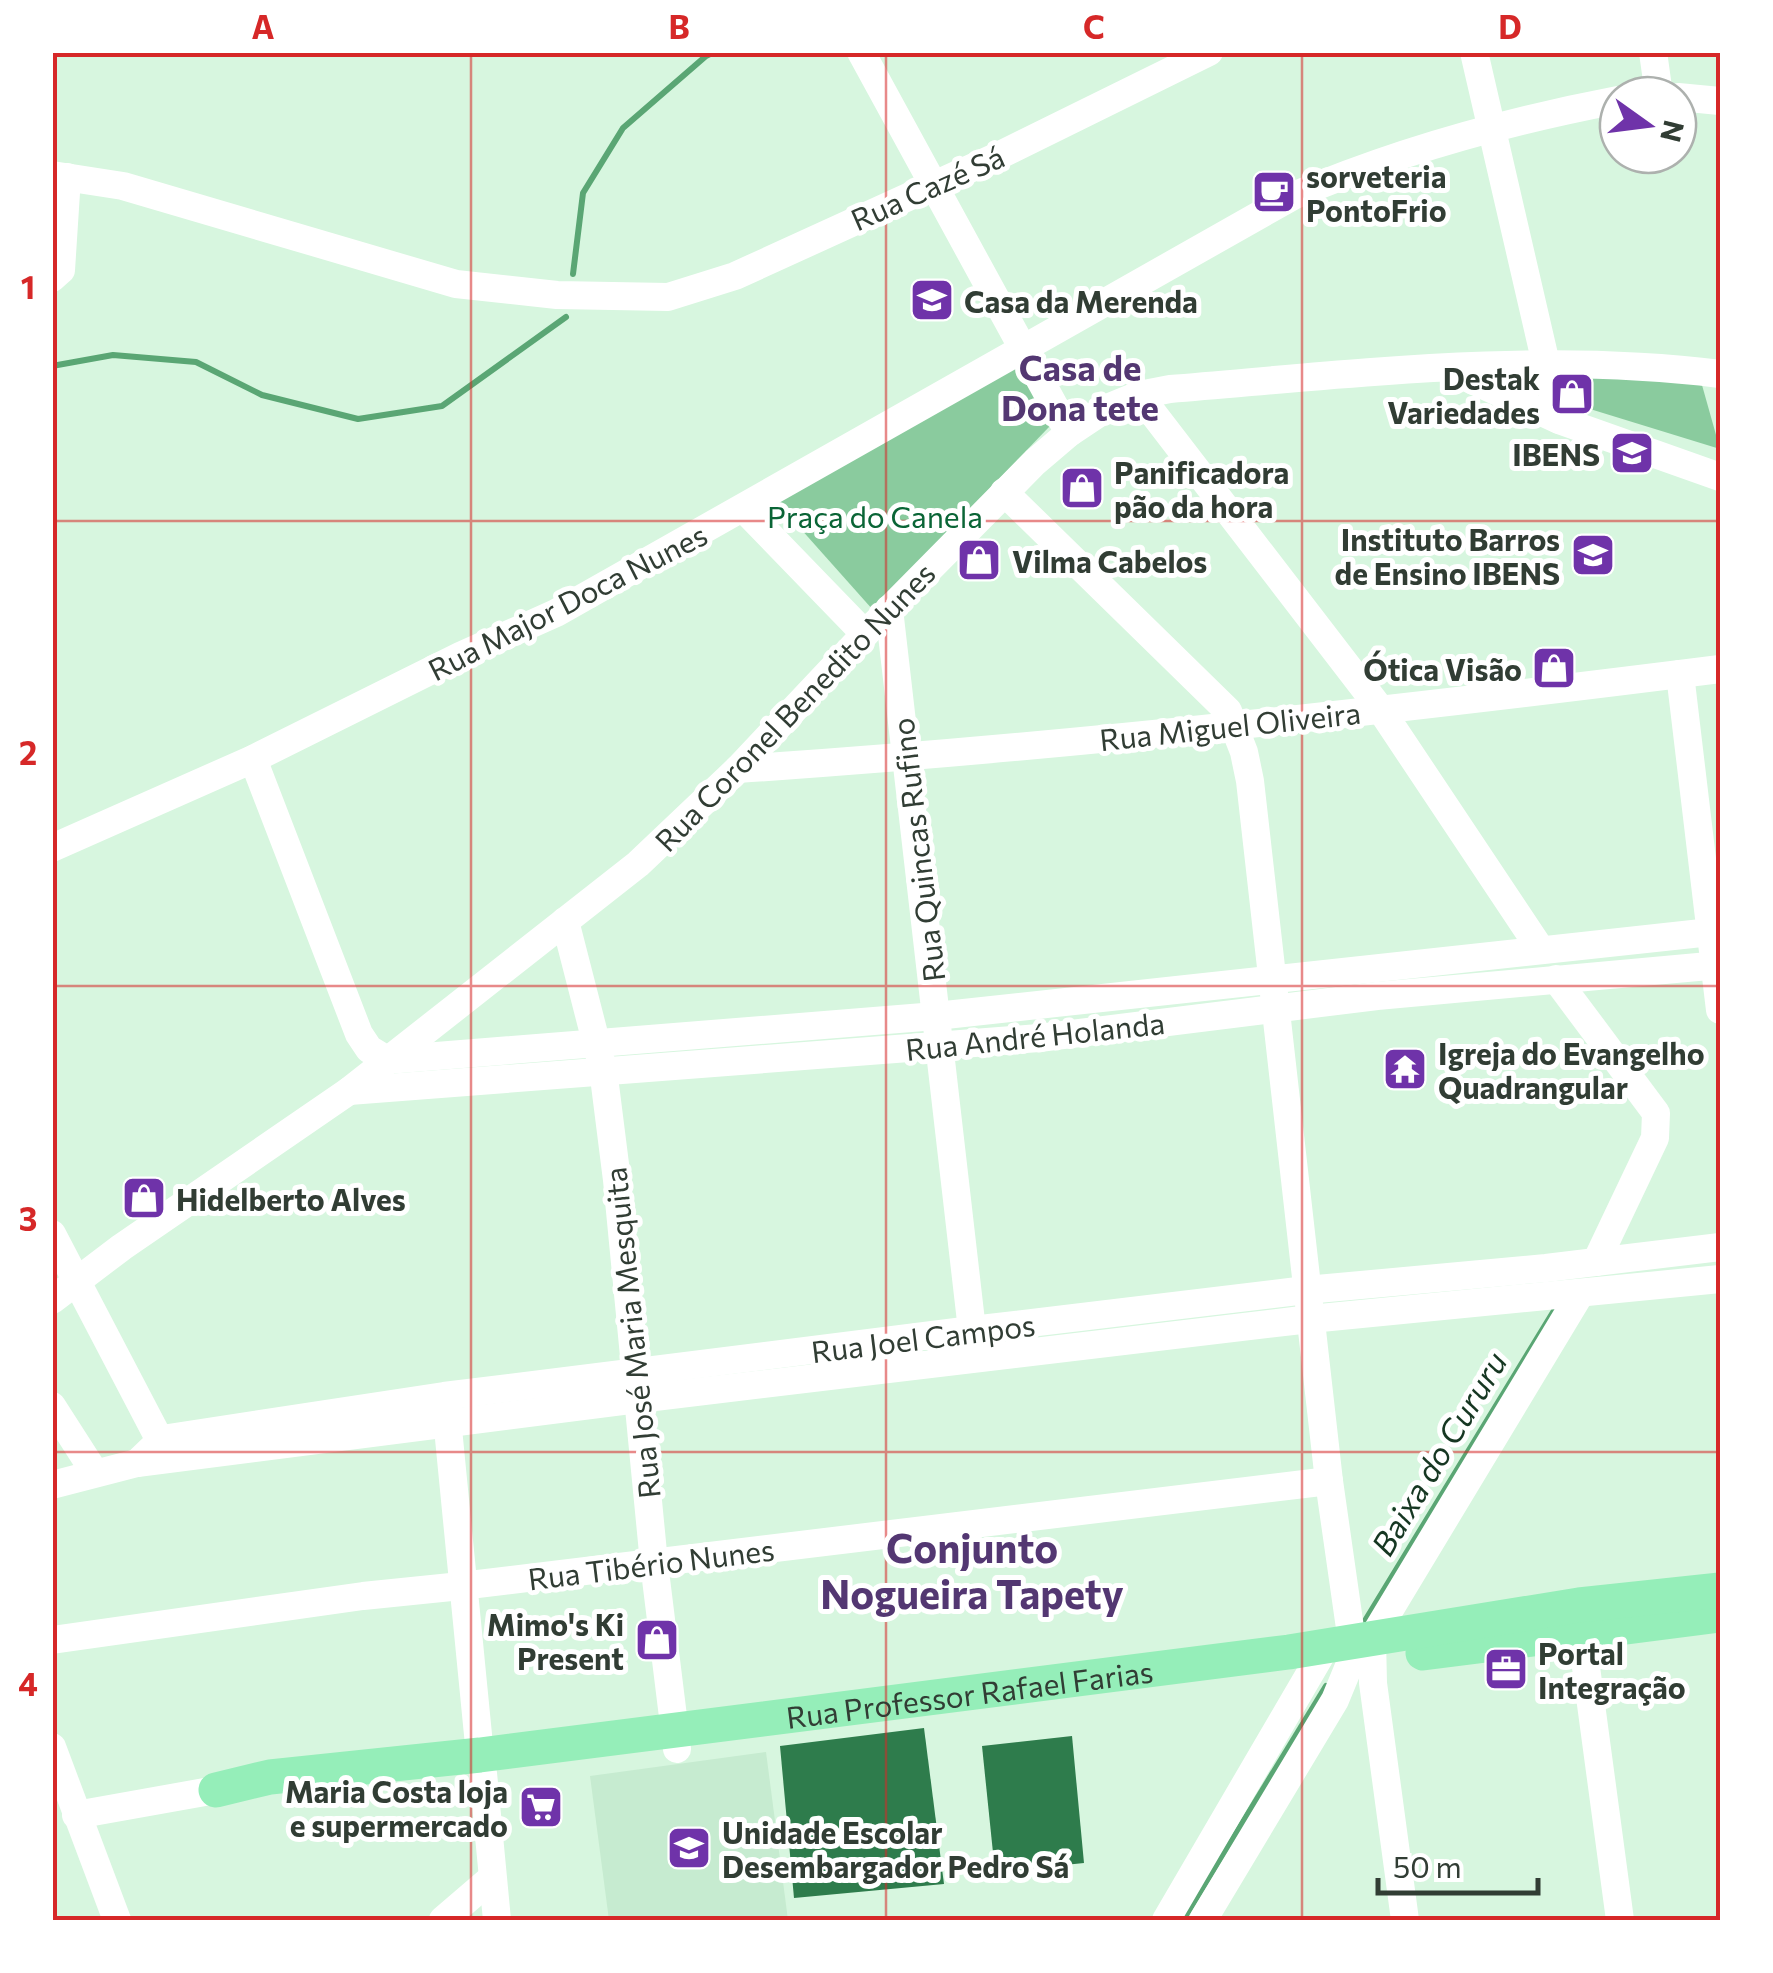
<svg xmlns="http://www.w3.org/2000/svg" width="1773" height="1973" viewBox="0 0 1773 1973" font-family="Commissioner,sans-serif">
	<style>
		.built { fill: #c6ebd0 }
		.green { fill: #8acb9e }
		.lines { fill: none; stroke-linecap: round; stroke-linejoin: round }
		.stream { stroke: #5aa674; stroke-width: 6 }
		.building { fill: #2e7c4c }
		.minor { stroke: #fff; stroke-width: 28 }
		.major { stroke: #95eeb9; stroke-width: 35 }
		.grid { fill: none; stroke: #d62828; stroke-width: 2.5; stroke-opacity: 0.55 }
		.labels { text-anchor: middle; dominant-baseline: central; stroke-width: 10; stroke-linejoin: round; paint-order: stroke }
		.poi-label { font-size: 30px; font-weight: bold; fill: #313d34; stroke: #fff; text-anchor: start }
		.street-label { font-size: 30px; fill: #313d34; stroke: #fff }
		.park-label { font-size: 30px; fill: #0a6536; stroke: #fff }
		.water-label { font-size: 32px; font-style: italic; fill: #163722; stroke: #fff }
		.quarter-label { font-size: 35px; font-weight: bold; fill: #533772; stroke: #fff }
		.district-label { font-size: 40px; font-weight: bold; fill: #533772; stroke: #fff }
		.neatline { fill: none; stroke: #d62828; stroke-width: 4 }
		.grid-label { font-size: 32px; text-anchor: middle; font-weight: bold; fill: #d62828 }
	</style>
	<rect width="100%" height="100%" fill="#d7f6df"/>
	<path class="built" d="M766 1752 788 1920H609L590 1776Z"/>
	<g class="green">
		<path d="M1017 357 1049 427 873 610 775 500Z"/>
		<path d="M1573 363 1700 378 1720 449 1590 409Z"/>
	</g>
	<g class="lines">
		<g class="stream">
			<path d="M573 274 583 193 623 128 706 56 714 52"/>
			<path d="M52 366 113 355 196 362 262 395 358 419 442 406 566 317"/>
			<path d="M1363 1624 1555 1309"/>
			<path d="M1183 1920 1326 1686"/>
		</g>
	</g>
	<g class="building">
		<path d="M924 1728 944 1884 794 1898 780 1746Z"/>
		<path d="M1072 1736 1084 1863 995 1872 982 1746Z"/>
	</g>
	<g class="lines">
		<g class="minor">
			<path d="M861 52 1069 433"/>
			<path d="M1474 52 1559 420"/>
			<path d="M1653 52 1659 95"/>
			<path d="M1678 97 1720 101"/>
			<path d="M52 175 123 186 456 284 557 295 668 297 735 276 998 156 1209 52"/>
			<path d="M52 278 61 270 67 177"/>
			<path d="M1448 369 1559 420 1720 477"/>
			<path d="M1139 395 1381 710 1541 950"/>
			<path d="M1004 492 1228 711 1244 752 1250 781 1329 1481 1352 1642 1349 1666 1335 1700 1203 1920"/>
			<path d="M744 509 865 634"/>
			<path d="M889 609 972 1330"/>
			<path d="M1680 674 1720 1010"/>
			<path d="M253 759 359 1034 369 1049 387 1060 936 1016 1720 931"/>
			<path d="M738 769C1066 747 1394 710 1720 669"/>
			<path d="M52 848 253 759 460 656 556 613 1293 196C1396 152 1508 121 1618 100"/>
			<path d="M565 921 603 1069 617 1180 654 1563 677 1749"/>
			<path d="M1556 979 1656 1113 1655 1138 1596 1262"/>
			<path d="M349 1091 1039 1038 1377 996 1720 965"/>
			<path d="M52 1234 167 1454"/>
			<path d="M52 1300 122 1247 349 1091 638 864 738 769 865 634 1035 462 1069 433 1105 409 1139 395 1170 389C1353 374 1538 351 1720 374"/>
			<path d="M52 1406 95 1473"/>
			<path d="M446 1408 480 1755"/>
			<path d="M137 1463 162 1439 444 1396 972 1330 1306 1290 1546 1268 1720 1247"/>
			<path d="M52 1485 137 1463 638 1399 1310 1319 1720 1279"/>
			<path d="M1579 1615 1620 1920"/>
			<path d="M52 1640 363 1596 461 1586 1329 1481"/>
			<path d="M52 1747 117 1920"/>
			<path d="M483 1773 497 1920"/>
			<path d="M76 1815 216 1790"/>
			<path d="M443 1920 492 1878"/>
			<path d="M1166 1920 1326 1646"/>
			<path d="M1405 1920 1373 1683 1372 1639 1580 1294"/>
		</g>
		<g class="major">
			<path d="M1423 1653 1720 1615"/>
			<path id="s1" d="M216 1790 270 1777 480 1755 1289 1652 1579 1605 1720 1590"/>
		</g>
	</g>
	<path class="grid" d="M471 52V1920M886 52V1920M1302 52V1920M52 521H1720M52 986H1720M52 1452H1720"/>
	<defs>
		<symbol id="cafe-square" viewBox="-11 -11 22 22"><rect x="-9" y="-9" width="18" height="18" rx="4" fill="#6f33a9" stroke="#fff"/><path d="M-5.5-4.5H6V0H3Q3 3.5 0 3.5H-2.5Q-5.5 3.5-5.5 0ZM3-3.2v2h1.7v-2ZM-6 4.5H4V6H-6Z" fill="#fff"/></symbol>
		<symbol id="school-square" viewBox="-11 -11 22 22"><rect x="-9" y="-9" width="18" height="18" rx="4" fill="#6f33a9" stroke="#fff"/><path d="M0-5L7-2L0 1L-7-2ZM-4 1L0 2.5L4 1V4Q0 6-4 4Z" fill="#fff"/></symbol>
		<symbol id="shop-square" viewBox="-11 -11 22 22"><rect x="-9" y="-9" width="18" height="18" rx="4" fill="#6f33a9" stroke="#fff"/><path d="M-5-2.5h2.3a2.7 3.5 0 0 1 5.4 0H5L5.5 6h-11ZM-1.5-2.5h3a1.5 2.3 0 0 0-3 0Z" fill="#fff"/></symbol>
		<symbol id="temple-square" viewBox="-11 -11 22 22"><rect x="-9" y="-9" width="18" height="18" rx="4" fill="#6f33a9" stroke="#fff"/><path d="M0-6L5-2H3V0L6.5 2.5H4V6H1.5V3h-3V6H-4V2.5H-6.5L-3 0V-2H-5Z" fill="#fff"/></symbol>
		<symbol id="office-square" viewBox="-11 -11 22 22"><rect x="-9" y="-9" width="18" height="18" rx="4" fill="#6f33a9" stroke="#fff"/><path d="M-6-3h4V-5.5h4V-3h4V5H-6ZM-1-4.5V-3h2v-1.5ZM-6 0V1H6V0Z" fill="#fff"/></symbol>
		<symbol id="supermarket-square" viewBox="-11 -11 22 22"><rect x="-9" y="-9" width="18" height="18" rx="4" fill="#6f33a9" stroke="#fff"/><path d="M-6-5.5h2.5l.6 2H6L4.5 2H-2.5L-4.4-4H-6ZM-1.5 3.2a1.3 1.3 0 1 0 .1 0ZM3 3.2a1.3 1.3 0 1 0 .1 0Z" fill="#fff"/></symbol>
	</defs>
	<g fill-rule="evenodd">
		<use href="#cafe-square" x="1249" y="167" width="50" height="50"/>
		<use href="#school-square" x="907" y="275" width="50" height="50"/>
		<use href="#shop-square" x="1547" y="369" width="50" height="50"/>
		<use href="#school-square" x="1607" y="428" width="50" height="50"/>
		<use href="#shop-square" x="1057" y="463" width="50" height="50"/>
		<use href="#school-square" x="1568" y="530" width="50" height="50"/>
		<use href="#shop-square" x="954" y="535" width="50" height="50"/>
		<use href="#shop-square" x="1529" y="643" width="50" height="50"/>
		<use href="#temple-square" x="1380" y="1044" width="50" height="50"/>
		<use href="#shop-square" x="119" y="1173" width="50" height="50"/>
		<use href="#shop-square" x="632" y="1615" width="50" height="50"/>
		<use href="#office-square" x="1481" y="1644" width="50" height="50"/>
		<use href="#supermarket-square" x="516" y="1782" width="50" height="50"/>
		<use href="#school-square" x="664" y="1823" width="50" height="50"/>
	</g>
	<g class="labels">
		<g class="poi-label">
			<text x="1306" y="175">sorveteria<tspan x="1306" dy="34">PontoFrio</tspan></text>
			<text x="964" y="300">Casa da Merenda</text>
			<text x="1540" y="377" text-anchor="end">Destak<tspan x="1540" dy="34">Variedades</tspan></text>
			<text x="1600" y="453" text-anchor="end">IBENS</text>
			<text x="1114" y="471">Panificadora<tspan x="1114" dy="34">pão da hora</tspan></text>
			<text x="1560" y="538" text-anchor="end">Instituto Barros<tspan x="1560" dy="34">de Ensino IBENS</tspan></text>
			<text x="1012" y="560">Vilma Cabelos</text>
			<text x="1522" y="668" text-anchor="end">Ótica Visão</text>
			<text x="1438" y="1052">Igreja do Evangelho<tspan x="1438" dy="34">Quadrangular</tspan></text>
			<text x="176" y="1198">Hidelberto Alves</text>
			<text x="624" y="1623" text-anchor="end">Mimo's Ki<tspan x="624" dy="34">Present</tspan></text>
			<text x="1538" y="1652">Portal<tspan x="1538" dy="34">Integração</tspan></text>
			<text x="508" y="1790" text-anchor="end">Maria Costa loja<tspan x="508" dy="34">e supermercado</tspan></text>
			<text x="722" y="1831">Unidade Escolar<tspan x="722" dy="34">Desembargador Pedro Sá</tspan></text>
		</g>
		<g class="street-label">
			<text transform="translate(927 187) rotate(-24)">Rua Cazé Sá</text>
			<text transform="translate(567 601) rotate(-27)">Rua Major Doca Nunes</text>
			<text transform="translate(794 706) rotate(-46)">Rua Coronel Benedito Nunes</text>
			<text transform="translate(1230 725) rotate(-6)">Rua Miguel Oliveira</text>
			<text transform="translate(917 850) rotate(-97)">Rua Quincas Rufino</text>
			<text transform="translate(1035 1035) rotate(-6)">Rua André Holanda</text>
			<text transform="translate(631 1333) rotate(-96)">Rua José Maria Mesquita</text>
			<text transform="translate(923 1337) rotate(-7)">Rua Joel Campos</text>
			<text transform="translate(651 1563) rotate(-7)">Rua Tibério Nunes</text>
			<text stroke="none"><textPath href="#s1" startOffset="760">Rua Professor Rafael Farias</textPath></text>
		</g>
		<g class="park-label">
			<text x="875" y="515">Praça do Canela</text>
		</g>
		<g class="water-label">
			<text transform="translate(1438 1453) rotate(-59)">Baixa do Cururu</text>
		</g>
		<g class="quarter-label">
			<text x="1080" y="366">Casa de<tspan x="1080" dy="40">Dona tete</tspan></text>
		</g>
		<g class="district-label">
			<text x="972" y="1546">Conjunto<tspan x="972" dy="46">Nogueira Tapety</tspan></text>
		</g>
	</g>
	<rect width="1773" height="1973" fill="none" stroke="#ffffff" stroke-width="110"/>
	<g transform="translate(1648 125) rotate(104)"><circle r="48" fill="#ffffff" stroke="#adb1ae" stroke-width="2.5"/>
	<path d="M0-8L18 38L0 25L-18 38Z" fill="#6f33a9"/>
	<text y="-15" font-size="28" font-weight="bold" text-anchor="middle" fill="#313d34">N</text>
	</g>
	<path d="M1378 1878v15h160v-15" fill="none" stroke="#313d34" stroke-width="5"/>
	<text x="1393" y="1878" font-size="30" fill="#313d34" stroke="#ffffff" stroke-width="8" paint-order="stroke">50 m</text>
	<rect x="55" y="55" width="1663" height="1863" class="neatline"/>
	<g class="grid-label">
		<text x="263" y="39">A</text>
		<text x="679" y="39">B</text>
		<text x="1094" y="39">C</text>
		<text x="1510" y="39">D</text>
		<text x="28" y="299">1</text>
		<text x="28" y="765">2</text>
		<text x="28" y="1231">3</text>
		<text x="28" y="1696">4</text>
	</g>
</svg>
